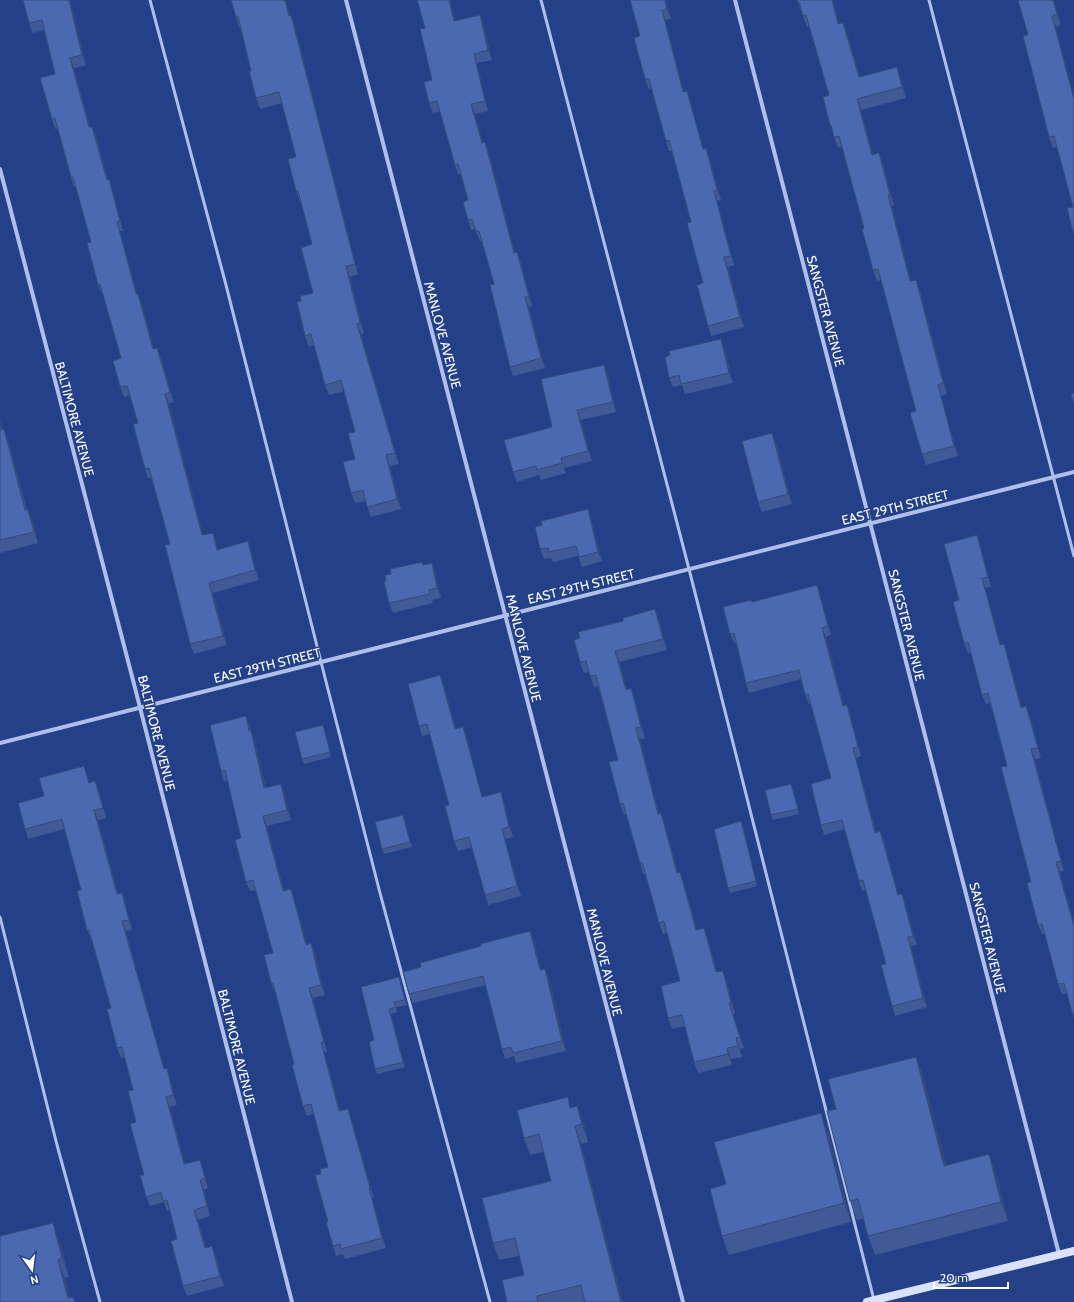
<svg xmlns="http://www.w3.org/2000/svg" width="1074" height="1302" viewBox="0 0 1074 1302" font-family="Cabin,sans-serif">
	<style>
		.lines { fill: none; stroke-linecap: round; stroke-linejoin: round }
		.service { stroke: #aec0e9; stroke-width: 3 }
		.minor { stroke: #aec0e9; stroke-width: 4 }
		.secondary { stroke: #d9e2f8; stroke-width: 8 }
		.wall { fill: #405a97 }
		.shaded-wall { fill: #344a7b }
		.building { fill: #4b69b0; stroke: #344a7b }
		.labels { text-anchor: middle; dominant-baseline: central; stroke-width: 3; stroke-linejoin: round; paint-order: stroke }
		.street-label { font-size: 13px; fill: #fff; stroke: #234088 }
	</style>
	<rect width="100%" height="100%" fill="#234088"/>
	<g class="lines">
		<g class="service">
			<path d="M150 0 226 285 321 662 380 893 490 1302"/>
			<path d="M541 0 689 569 874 1300"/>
			<path d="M929 0 1074 556"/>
			<path d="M0 917 57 1145 100 1302"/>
		</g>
		<g class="minor">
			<path d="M346 0 683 1302"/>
			<path d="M735 0 1059 1254"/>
			<path d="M0 169 134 684 292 1302"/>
			<path d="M0 743 1074 472"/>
		</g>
		<path class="secondary" d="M867 1302 1074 1251"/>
	</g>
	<g class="wall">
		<path d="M70 0 86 65 74 68 90 127H92L96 136 108 180 112 189 123 231H120L137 294 142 304 154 349 161 358 174 402 169 403 203 535 213 533 218 550 248 541 251 551 259 580 213 593 227 645 194 654 190 644 170 544 151 478H148L145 469 138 423 130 395 124 397 120 387 121 358 103 294H102L98 285 91 242 76 187H74L71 177 58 128 55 129 52 119 55 74 44 30 32 33 29 23Z"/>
		<path d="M231 0 290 15 295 26 358 274 350 277 364 333 361 334 399 464 390 466 401 509 371 517 365 501 355 503 351 493 355 459V432L344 391 329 395 325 385 314 345 309 347 305 336 301 301 313 293 312 244 301 201 300 202 296 191V157L282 103 260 109 256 98 251 71 240 27 239 28 236 17Z"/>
		<path d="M417 0H450L455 21 480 15 484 25 492 60 477 63 488 111 475 114 483 143 489 152 515 253 521 262 532 306 529 307 545 368 513 376 510 367 494 284 482 241H480L475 229 471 230 468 220V200L461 174 458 175 455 165 440 111 433 113 429 103 432 80 425 28Z"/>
		<path d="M666 0 671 19 665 20 684 92 690 101 703 149 710 158 721 200 717 201 734 265 728 267 744 327 711 336 708 326 703 283 691 222 672 151H669L666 141 651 89H649L645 79 640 36Z"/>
		<path d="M797 0H833L839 24 843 23 847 33 860 77 901 78 906 98 861 110 873 155 883 164 894 205 892 206 911 281 916 280 920 290 947 394 941 396 958 456 926 465 922 454 916 411 881 280 877 281 873 270 864 228 842 147 838 148 830 125 829 95 809 26 807 27Z"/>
		<path d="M1018 0H1054L1061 25 1056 27 1073 207 1057 147 1053 148 1049 137 1028 35Z"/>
		<path d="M725 349 733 383 685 394 682 385 673 387 669 378Z"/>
		<path d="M608 374 616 412 581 420 592 461 564 468 566 473 541 480 539 475 517 482 513 472 552 427Z"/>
		<path d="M0 421 2 429H4L8 440 27 510 33 521 38 543 0 553Z"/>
		<path d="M772 433 776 443 792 504 762 512 758 502Z"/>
		<path d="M588 509 591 519 602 561 582 567 578 556 553 562 551 558 544 559 540 549 542 525Z"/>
		<path d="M980 545 991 587 985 588 1001 645 1004 644 1007 654 1022 707 1026 706 1030 716 1041 758 1035 759 1064 871 1060 872 1074 923V1019L1067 993 1062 994 1058 984 1045 934H1042L1038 925 1031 882 1007 766 990 703 986 704 982 695 971 652 968 653 964 643 959 600Z"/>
		<path d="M432 563 435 572 441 598 432 600 433 603 393 613 389 603 423 565Z"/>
		<path d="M817 585 820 594 831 635 826 637 844 706 847 705 850 715 861 756 856 758 876 832 880 831 884 840 898 895 902 894 905 903 917 945 911 946 927 1007 895 1016 892 1006 886 964 866 890 862 891 859 881 845 829 824 835 821 825 831 778 811 704H809L805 695 801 679 749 693 746 683 736 643H734L730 634 752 602Z"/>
		<path d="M659 620 667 650 619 662 627 689 635 699 645 738 640 739 659 813H661L665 824 678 873 680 872 684 883 697 930 704 928 708 939 717 972 723 971 727 982 735 1014H733L744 1048 740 1049 742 1057 731 1059 732 1065 698 1073 694 1062 685 1026 672 1029 668 1018 680 981 667 933 663 934 659 923 646 874H643L640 863 626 814 624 815 620 804 618 760 598 686 594 687 589 672 584 673 580 662Z"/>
		<path d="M444 685 456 729 463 727 467 737 482 797 501 792 504 802 513 837 505 839 521 896 488 905 485 895 472 847 458 851 454 841 449 805 430 734 422 736 419 726Z"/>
		<path d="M250 726 251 731 255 741 266 788 285 794 291 820 267 826 284 890 291 889 294 899 307 944 311 943 315 953 325 995 313 998 327 1052H324L340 1110 351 1118 374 1198H372L386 1248 345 1259 343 1254 336 1256 333 1246 328 1222 321 1174 328 1167 314 1114 307 1116 303 1106 294 1064 276 993H275L271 983 273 953 256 890 250 891 246 882 241 838 227 780 224 781 221 771Z"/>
		<path d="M324 730 331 757 304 764 302 759Z"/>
		<path d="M87 776 89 783 95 781 99 791 106 818 98 820 118 894 122 893 125 902 132 930 126 931 164 1069 167 1068 170 1078 177 1105 170 1107 185 1164 200 1160 203 1170 208 1188 204 1190 210 1216 198 1220 206 1248 212 1246 216 1256 224 1286 187 1296 183 1286 177 1239 170 1210 167 1211 164 1202 150 1206 146 1197 144 1175 136 1122 133 1090 125 1057 121 1058 117 1048 111 1008 92 940H91L87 930 81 890 64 829 28 839 25 829 44 796Z"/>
		<path d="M793 789 799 814 773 820 771 815Z"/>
		<path d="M403 815 412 847 384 854 382 849Z"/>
		<path d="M743 826 757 886 730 893 728 888Z"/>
		<path d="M534 940 541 970 549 978 566 1051 516 1063 514 1056 505 1059 502 1049 486 985 413 1003 409 994Z"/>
		<path d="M399 977 407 1005 396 1007 397 1012 391 1014 405 1067 377 1074 375 1069 374 1040Z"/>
		<path d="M916 1057 923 1076 946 1165 996 1173 1008 1221 875 1255 868 1236 863 1219 857 1220 850 1201 836 1109Z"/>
		<path d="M577 1106 584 1124 588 1142 581 1144 623 1302H507L524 1275 519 1256 499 1260 493 1243 551 1181 544 1152 530 1155 524 1138 571 1108Z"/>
		<path d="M828 1132 851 1222 729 1255 722 1236 726 1184Z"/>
		<path d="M60 1242 69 1277 65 1278 70 1298 73 1297 75 1302H0Z"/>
	</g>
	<g class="shaded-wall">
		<path d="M69 0H70L86 65 82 55Z"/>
		<path d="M285 0H286L293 26 289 16Z"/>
		<path d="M449 0H450L458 31 454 21Z"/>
		<path d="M665 0H666L671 19 667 9Z"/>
		<path d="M832 0H833L842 35 838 24Z"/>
		<path d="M1053 0H1054L1061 25 1057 14Z"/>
		<path d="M662 10 665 20 687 102 683 92Z"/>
		<path d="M291 15 295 26 358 274 355 264Z"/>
		<path d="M480 15 484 25 492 60 488 50Z"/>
		<path d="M1052 16 1056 27 1074 95V99Z"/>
		<path d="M843 23 847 33 863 88 859 77Z"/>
		<path d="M474 54 477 63 488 111 485 101Z"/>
		<path d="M70 58 74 68 93 137 89 127Z"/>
		<path d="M897 67 901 78 906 98 902 87Z"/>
		<path d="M687 91 690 101 706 159 703 149Z"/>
		<path d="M857 99 861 110 876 166 872 155Z"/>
		<path d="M471 104 475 114 486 153 482 143Z"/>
		<path d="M92 127 96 136 110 189 107 180Z"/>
		<path d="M485 142 489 152 518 263 514 253Z"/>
		<path d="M706 148 710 158 721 200 717 190Z"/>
		<path d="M879 153 883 164 894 205 890 195Z"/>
		<path d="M109 179 112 189 123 231 120 221Z"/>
		<path d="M714 191 717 201 734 265 731 256Z"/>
		<path d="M888 195 892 206 914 292 910 281Z"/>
		<path d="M117 222 120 231 139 304 136 294Z"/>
		<path d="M517 252 521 262 532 306 529 297Z"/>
		<path d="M724 257 728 267 744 327 740 317Z"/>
		<path d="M346 266 350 277 364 333 360 323Z"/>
		<path d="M916 280 920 290 947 394 943 383Z"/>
		<path d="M138 294 142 304 157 359 153 349Z"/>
		<path d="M525 297 529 307 545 368 541 358Z"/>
		<path d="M357 324 361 334 399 464 395 453Z"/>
		<path d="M721 339 725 349 733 383 729 373Z"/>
		<path d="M157 348 161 358 174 402 170 392Z"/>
		<path d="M604 365 608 374 616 412 613 402Z"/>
		<path d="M938 385 941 396 958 456 954 446Z"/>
		<path d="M165 394 169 403 206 545 202 535Z"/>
		<path d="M577 410 581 420 592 461 588 451Z"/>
		<path d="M4 429 8 440 29 522 25 510Z"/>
		<path d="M772 433 776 443 792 504 788 494Z"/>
		<path d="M386 455 390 466 401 509 397 499Z"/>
		<path d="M588 509 591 519 602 561 598 552Z"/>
		<path d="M28 510 33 521 38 543 34 532Z"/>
		<path d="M213 533 216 542 221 559 217 550Z"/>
		<path d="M977 535 980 545 991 587 988 577Z"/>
		<path d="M248 541 251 551 259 580 255 570Z"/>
		<path d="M432 563 435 572 441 598 437 588Z"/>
		<path d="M982 578 985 588 1004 655 1000 645Z"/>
		<path d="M209 583 213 593 227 645 223 636Z"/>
		<path d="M817 585 820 594 831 635 828 626Z"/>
		<path d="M655 609 659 620 667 650 663 639Z"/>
		<path d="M822 628 826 637 847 716 843 706Z"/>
		<path d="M1004 644 1007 654 1025 717 1021 708Z"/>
		<path d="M615 651 619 662 630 701 626 690Z"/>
		<path d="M440 675 444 685 459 739 455 729Z"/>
		<path d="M631 688 635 699 645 738 641 727Z"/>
		<path d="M847 705 850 715 861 756 858 747Z"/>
		<path d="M1026 706 1030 716 1041 758 1038 748Z"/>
		<path d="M246 716 250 726 253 741 249 731Z"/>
		<path d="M323 725 324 730 331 757 330 752Z"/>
		<path d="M463 727 467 737 485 807 482 797Z"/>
		<path d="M636 728 640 739 662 825 658 814Z"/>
		<path d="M251 731 255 741 268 798 264 788Z"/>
		<path d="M853 748 856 758 878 842 875 833Z"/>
		<path d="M1031 749 1035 759 1064 871 1061 861Z"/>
		<path d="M95 781 99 791 106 818 103 808Z"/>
		<path d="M281 784 285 794 291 820 287 810Z"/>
		<path d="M501 792 504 802 513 837 509 827Z"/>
		<path d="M94 810 98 820 120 904 117 894Z"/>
		<path d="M661 813 665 824 681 884 677 873Z"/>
		<path d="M403 815 405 820 412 847 410 842Z"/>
		<path d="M263 816 267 826 287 901 283 891Z"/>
		<path d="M741 821 743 826 757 886 756 881Z"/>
		<path d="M502 829 505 839 521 896 517 886Z"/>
		<path d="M880 831 884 840 901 904 898 895Z"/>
		<path d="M1056 862 1060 872 1074 923V926Z"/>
		<path d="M680 872 684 883 700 941 696 930Z"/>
		<path d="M291 889 294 899 310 954 306 945Z"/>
		<path d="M122 893 125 902 132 930 129 920Z"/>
		<path d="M902 894 905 903 917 945 913 936Z"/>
		<path d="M122 921 126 931 167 1079 164 1069Z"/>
		<path d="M704 928 708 939 720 983 716 972Z"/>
		<path d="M530 931 534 940 543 979 540 970Z"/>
		<path d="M908 937 911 946 927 1007 923 998Z"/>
		<path d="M311 943 315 953 325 995 321 985Z"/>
		<path d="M545 969 549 978 566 1051 562 1041Z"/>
		<path d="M723 971 727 982 735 1014 731 1003Z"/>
		<path d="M309 988 313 998 327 1052 324 1042Z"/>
		<path d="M729 1003 733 1014 744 1048 740 1037Z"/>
		<path d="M389 1009 391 1014 405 1067 403 1062Z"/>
		<path d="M736 1038 740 1049 742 1057 738 1046Z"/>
		<path d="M321 1042 324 1052 343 1121 339 1111Z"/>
		<path d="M727 1048 731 1059 732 1065 728 1054Z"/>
		<path d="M916 1057 923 1076 951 1184 944 1166Z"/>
		<path d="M167 1068 170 1078 177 1105 173 1095Z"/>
		<path d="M166 1097 170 1107 188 1174 184 1164Z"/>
		<path d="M577 1106 584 1124 588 1142 582 1124Z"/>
		<path d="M348 1109 351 1118 374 1198 370 1188Z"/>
		<path d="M821 1113 828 1132 851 1222 844 1203Z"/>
		<path d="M575 1126 581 1144 623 1302H621Z"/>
		<path d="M989 1154 996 1173 1008 1221 1001 1202Z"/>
		<path d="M200 1180 204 1190 210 1216 207 1206Z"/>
		<path d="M369 1188 372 1198 386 1248 382 1238Z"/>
		<path d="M194 1210 198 1220 208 1258 205 1248Z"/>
		<path d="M53 1223 60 1242 69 1277 62 1258Z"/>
		<path d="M212 1246 216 1256 224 1286 220 1276Z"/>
		<path d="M58 1260 65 1278 71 1302 68 1298Z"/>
	</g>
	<g class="building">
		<path d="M23 0H69L82 55 70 58 89 127H92L107 180 109 179 120 221 117 222 136 294H138L153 349 157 348 170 392 165 394 202 535 213 533 217 550 248 541 255 570 209 583 223 636 190 644 165 545 170 544 149 468 145 469 133 424 138 423 127 386 120 387 113 361 121 358 100 284 98 285 87 243 91 242 73 177H71L55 118 52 119 40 78 55 74 42 20 29 23Z"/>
		<path d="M231 0H285L289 16 291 15 355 264 346 266 360 323 357 324 395 453 386 455 397 499 367 507 363 490 351 493 343 462 355 459 348 433 355 432 341 380 325 385 311 334 305 336 297 302 301 301 300 296 313 293 301 248 312 244 298 191H296L288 159 296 157 279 92 256 98 249 71H251L238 16 236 17Z"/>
		<path d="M417 0H449L454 21 480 15 488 50 474 54 485 101 471 104 482 143 485 142 514 253 517 252 529 297H525L541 358 510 367 490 285 494 284 479 231H476L472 219 468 220 463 202 468 200 458 164 455 165 437 101 429 103 424 82 432 80 420 29 425 28Z"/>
		<path d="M630 0H665L667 9 662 10 683 92 687 91 703 149 706 148 717 190 714 191 731 256 724 257 740 317 708 326 697 285 703 283 687 223 691 222 669 140 666 141 649 79H645L634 38 640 36Z"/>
		<path d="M797 0H832L838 24 843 23 859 77 897 67 902 87 857 99 872 155 879 153 890 195H888L910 281 916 280 943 383 938 385 954 446 922 454 910 413 916 411 878 269 873 270 862 229 864 228 839 136 834 137 831 125H830L823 97 829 95 806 15 803 16 799 2 798 3Z"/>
		<path d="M1018 0H1053L1057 14 1052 16 1074 99V236L1067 208 1073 207 1054 136 1049 137 1023 36 1028 35Z"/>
		<path d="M721 339 729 373 681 384 679 375 669 378 665 357 670 355 669 351Z"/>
		<path d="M604 365 613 402 577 410 588 451 561 458 562 463 537 470 536 466 513 472 504 440 552 427 541 379Z"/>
		<path d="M1074 393V405L1071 394Z"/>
		<path d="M0 425 1 430 4 429 25 510H28L34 532 0 540Z"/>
		<path d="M772 433 788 494 758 502 742 441Z"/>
		<path d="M588 509 598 552 579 557 576 546 549 552 548 548 540 549 535 527 542 525 541 521Z"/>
		<path d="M977 535 988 577 982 578 1000 645 1004 644 1021 708 1026 706 1038 748 1031 749 1061 861 1056 862 1074 926V1019L1064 983 1058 984 1042 924 1038 925 1027 883 1031 882 1001 767 1007 766 988 693 982 695 968 642 964 643 953 602 959 600 944 544Z"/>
		<path d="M422 562 423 565 432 563 437 588 429 590 430 594 389 603 384 582 386 581 385 575 391 574 390 569Z"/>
		<path d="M817 585 828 626 822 628 843 706 847 705 858 747 853 748 875 833 880 831 898 895 902 894 913 936 908 937 923 998 892 1006 881 965 886 964 863 880 859 881 842 820 821 825 811 784 831 778 808 694 805 695 799 670 746 683 734 633 730 634 723 607 751 600 752 602Z"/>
		<path d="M655 609 663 639 615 651 626 690 631 688 641 727 636 728 658 814 661 813 677 873 680 872 696 930 704 928 716 972 723 971 731 1003H729L740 1037 736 1038 738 1046 727 1048 728 1054 694 1062 682 1015 668 1018 661 986 680 981 664 921 659 923 642 862 640 863 623 803 620 804 609 762 618 760 596 675 590 676 586 661 580 662 574 640 580 638 578 632 623 621V618Z"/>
		<path d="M440 675 455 729 463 727 482 797 501 792 509 827 502 829 517 886 485 895 469 837 454 841 445 806 449 805 427 724 419 726 408 684Z"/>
		<path d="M246 716 249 731H251L264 788 281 784 287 810 263 816 283 891 291 889 306 945 311 943 321 985 309 988 324 1042H321L339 1111 348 1109 370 1188H369L382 1238 341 1249 340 1244 333 1246 326 1222H328L315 1175 321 1174 320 1169 328 1167 311 1104 303 1106 292 1065 294 1064 273 983H271L264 955 273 953 253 880 246 882 235 840 241 838 225 770 221 771 210 725Z"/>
		<path d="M323 725 330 752 302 759 295 732Z"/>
		<path d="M84 766 89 783 95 781 103 808 94 810 117 894 122 893 129 920 122 921 164 1069 167 1068 173 1095 166 1097 184 1164 200 1160 205 1178 200 1180 207 1206 194 1210 205 1248 212 1246 220 1276 183 1286 171 1241 177 1239 167 1200 163 1201 161 1192 146 1197 140 1175H144L130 1124 136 1122 128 1091 133 1090 122 1047 117 1048 107 1009 111 1008 89 930H87L77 891 81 890 62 819 25 829 18 803 44 796 39 778Z"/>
		<path d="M791 784 798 809 771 815 765 790Z"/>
		<path d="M403 815 410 842 382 849 375 822Z"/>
		<path d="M741 821 756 881 728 888 714 829Z"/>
		<path d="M530 931 540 970 545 969 562 1041 513 1053 511 1047 502 1049 483 976 409 994 403 972 421 967 420 963 481 946 480 944Z"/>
		<path d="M399 977 405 1000 394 1002 396 1007 389 1009 403 1062 375 1069 369 1042 374 1040 361 987Z"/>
		<path d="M916 1057 944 1166 989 1154 1001 1202 868 1236 858 1199 850 1201 827 1111 836 1109 828 1079Z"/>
		<path d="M568 1097 570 1108 577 1106 582 1124 575 1126 621 1302H585L581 1285 537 1296 538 1302H507L502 1280 524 1275 515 1238 493 1243 482 1198 551 1181 539 1134 524 1138 517 1110Z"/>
		<path d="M821 1113 844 1203 722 1236 710 1189 726 1184 714 1142Z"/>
		<path d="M53 1223 62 1258 58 1260 68 1298 73 1297 75 1302H0V1236Z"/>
	</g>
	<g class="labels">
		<g class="street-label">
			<text transform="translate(826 311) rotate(75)">SANGSTER AVENUE</text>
			<text transform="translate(443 335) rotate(75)">MANLOVE AVENUE</text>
			<text transform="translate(75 419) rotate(75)">BALTIMORE AVENUE</text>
			<text transform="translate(895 507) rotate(-14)">EAST 29TH STREET</text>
			<text transform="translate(581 586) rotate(-14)">EAST 29TH STREET</text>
			<text transform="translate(907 625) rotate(76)">SANGSTER AVENUE</text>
			<text transform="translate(524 648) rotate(76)">MANLOVE AVENUE</text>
			<text transform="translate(267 665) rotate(-14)">EAST 29TH STREET</text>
			<text transform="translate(157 733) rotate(76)">BALTIMORE AVENUE</text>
			<text transform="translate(988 938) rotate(76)">SANGSTER AVENUE</text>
			<text transform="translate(605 962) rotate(76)">MANLOVE AVENUE</text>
			<text transform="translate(237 1047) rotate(76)">BALTIMORE AVENUE</text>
		</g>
	</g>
	<g transform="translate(32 1270) rotate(166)" stroke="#234088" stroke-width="3" paint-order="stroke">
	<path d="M0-3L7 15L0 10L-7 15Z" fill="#ffffff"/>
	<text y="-6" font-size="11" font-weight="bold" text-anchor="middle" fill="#ffffff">N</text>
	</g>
	<path d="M934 1282v6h74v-6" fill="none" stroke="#ffffff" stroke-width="2"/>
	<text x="940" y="1282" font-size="12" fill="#ffffff" stroke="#234088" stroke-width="3" paint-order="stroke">20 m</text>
</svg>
